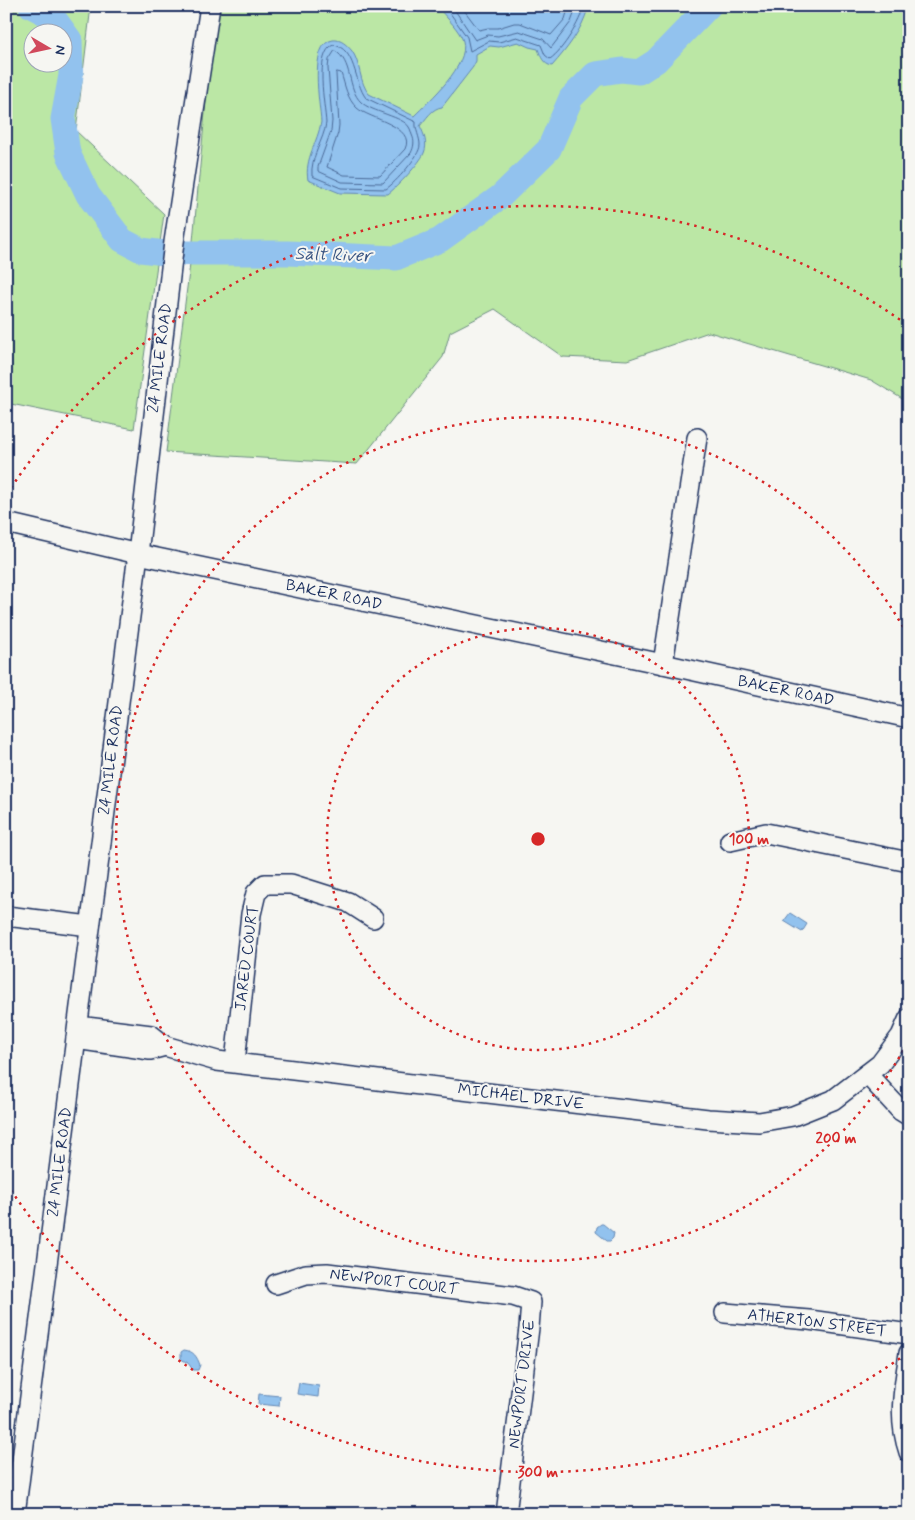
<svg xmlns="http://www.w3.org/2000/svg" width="915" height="1520" viewBox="0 0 915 1520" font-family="Mynerve,sans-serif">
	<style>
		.green { fill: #bbe7a5; stroke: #6b8b82; fill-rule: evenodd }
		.water { fill: #92c2ee; stroke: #6287b4 }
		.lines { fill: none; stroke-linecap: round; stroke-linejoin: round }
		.shore { stroke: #4b6a98; stroke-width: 1 }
		.river { stroke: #92c2ee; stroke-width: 25 }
		.minor-casing { stroke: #1b2f5e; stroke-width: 22 }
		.minor { stroke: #f6f6f2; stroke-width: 19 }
		.ring { fill: none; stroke: #d62828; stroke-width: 2.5; stroke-dasharray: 2.5 5 }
		.labels { text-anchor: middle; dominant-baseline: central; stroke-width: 4; stroke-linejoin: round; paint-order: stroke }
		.street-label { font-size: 16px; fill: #1b2f5e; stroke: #f6f6f2 }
		.water-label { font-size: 18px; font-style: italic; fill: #395482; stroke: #f6f6f2 }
		.centre { fill: #d62828; stroke: #f6f6f2; stroke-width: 2.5 }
		.ring-label { font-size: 15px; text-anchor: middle; font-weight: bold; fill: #d62828; stroke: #f6f6f2; stroke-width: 4; stroke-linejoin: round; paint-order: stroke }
	</style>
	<rect width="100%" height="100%" fill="#f6f6f2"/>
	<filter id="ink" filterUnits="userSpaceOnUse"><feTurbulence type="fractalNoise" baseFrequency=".02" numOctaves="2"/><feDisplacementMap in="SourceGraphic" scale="10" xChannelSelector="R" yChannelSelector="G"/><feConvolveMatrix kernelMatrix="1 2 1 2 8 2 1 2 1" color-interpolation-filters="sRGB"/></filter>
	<g filter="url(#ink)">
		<g class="green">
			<path d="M6 6H91L76 131 164 214 134 429 6 403ZM32 32H62V62H32Z"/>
			<path d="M221 6H909V403L871 380 709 332 627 360 563 357 495 309 450 332 443 357 357 464 166 452 193 241 207 91 217 15Z"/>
		</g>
		<g class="water">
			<path d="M440 6H588V8C582 30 567 49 552 66 543 64 541 57 538 49L529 47 518 42 499 47 490 46 476 54V61L473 67 442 107C432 108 426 119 420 126 424 134 428 144 424 153 420 163 397 187 388 194L340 193 308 180C304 159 318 142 321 122 320 105 308 43 333 40 341 39 347 45 352 51 361 64 359 82 369 94L414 116C429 101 470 65 463 41 460 31 447 18 440 10Z"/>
			<path d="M790 913 807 924 802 932 784 921Z"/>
			<path d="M601 1224H603L614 1233 613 1238 610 1241H607L596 1232 597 1227Z"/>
			<path d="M184 1350C194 1351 197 1357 200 1365L198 1370H193L188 1363 181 1359V1352Z"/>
			<path d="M299 1383 319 1386 318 1397 297 1394Z"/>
			<path d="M259 1394 280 1396 279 1406 258 1404Z"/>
		</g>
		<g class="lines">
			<g class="shore">
				<path d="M445 6 467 37 470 51 489 41 499 42 517 37 541 45 545 55 550 59C563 50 580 22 584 6"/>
				<path d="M452 6 475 40 488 35 498 36 519 31 543 39 551 48 571 22 577 6"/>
				<path d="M461 6 479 30 488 28H498L514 23H520L551 35 565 19 569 6"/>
				<path d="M333 45C356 47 354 83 366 98L416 122C415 130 420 137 420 145 420 156 395 183 386 189L341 188 312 176C310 157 324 140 326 123 325 105 314 53 333 45Z"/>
				<path d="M335 51C353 61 347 89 361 102 371 112 404 117 409 127 411 130 411 132 412 135 415 141 414 147 411 153L383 183 342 182 318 171V167L331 131 332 121 328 68 329 60Z"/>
				<path d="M337 72 341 73C345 85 347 99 357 108 369 119 416 126 405 149L380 176 344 175 327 167 338 133 339 125 336 74Z"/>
			</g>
			<path class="river" d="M31 6 54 18 70 40 71 75 63 119 68 153 88 195 122 240 141 250 165 253H288L396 258 440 240 500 197 549 149 571 98 595 74 622 70 639 72 656 61 709 6"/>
			<defs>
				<g id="minor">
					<path d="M6 523 138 554 663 664 909 718"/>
					<path d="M663 664 697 438"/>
					<path d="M730 841 766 833 909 862"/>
					<path d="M6 916 90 926"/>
					<path d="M76 1039 150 1050 165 1046 151 1035 78 1026"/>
					<path d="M165 1046 217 1061 708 1119 759 1122 793 1116 833 1100 880 1064 901 1036 909 1018"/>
					<path d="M235 1062 251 914 256 893 265 884H291L348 902 373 918"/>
					<path d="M867 1074 901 1111 909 1116"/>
					<path d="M276 1284 306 1274 327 1273 513 1296 531 1302 529 1328 506 1514"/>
					<path d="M725 1313 809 1320 909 1334"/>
					<path d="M909 1353C904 1388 897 1418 909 1452"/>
					<path d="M15 1514 138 554 174 242 210 6"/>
				</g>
			</defs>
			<use href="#minor" class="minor-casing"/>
			<use href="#minor" class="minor"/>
		</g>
	</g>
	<g class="ring">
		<circle cx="538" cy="839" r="211"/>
		<path d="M907 1044A422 422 0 1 1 907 634"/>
		<path d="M906 1354A633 633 0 0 1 7 1184M7 494A633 633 0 0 1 906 324"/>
	</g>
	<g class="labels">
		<g class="street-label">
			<text transform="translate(160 358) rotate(-83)">24 MILE ROAD</text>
			<text transform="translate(334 595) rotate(12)">BAKER ROAD</text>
			<text transform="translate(786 691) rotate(12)">BAKER ROAD</text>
			<text transform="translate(111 760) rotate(-83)">24 MILE ROAD</text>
			<text transform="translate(247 958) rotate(-83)">JARED COURT</text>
			<text transform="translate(521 1097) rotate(7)">MICHAEL DRIVE</text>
			<text transform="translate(60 1162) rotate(-83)">24 MILE ROAD</text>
			<text transform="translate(394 1282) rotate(7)">NEWPORT COURT</text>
			<text transform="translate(817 1323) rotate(7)">ATHERTON STREET</text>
			<text transform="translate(522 1384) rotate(-83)">NEWPORT DRIVE</text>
		</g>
		<g class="water-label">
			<text transform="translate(333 255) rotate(2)">Salt River</text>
		</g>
	</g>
	<circle cx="538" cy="839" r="8" class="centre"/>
	<g class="ring-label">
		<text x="749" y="844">100 m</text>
		<text x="836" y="1143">200 m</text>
		<text x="538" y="1477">300 m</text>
	</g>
	<rect width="915" height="1520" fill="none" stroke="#f6f6f2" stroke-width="25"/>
	<rect x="12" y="12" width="890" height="1495" fill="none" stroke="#1b2f5e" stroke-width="2" filter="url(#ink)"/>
	<g transform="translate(48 48) rotate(99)"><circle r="24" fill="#f6f6f2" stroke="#9ea6b7"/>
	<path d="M0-4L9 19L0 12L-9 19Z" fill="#d1495b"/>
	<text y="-8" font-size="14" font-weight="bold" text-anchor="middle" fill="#1b2f5e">N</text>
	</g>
</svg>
